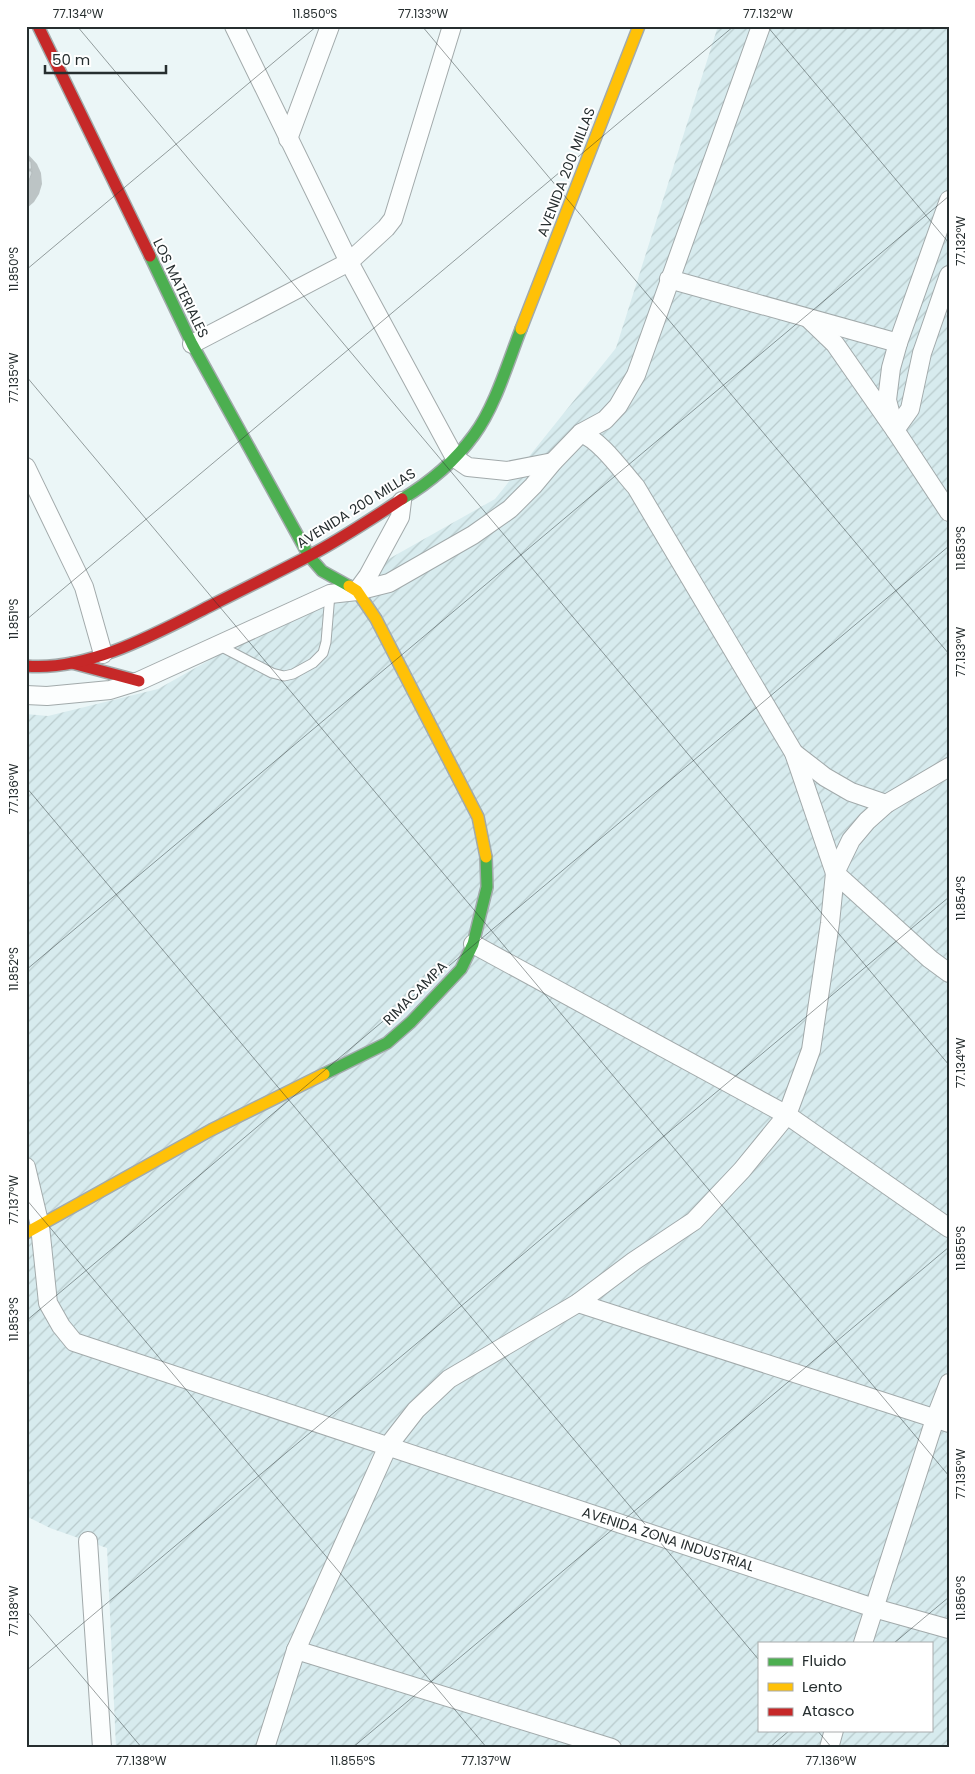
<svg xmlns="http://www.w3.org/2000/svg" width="975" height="1774" viewBox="0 0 975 1774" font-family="Poppins,sans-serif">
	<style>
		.industrial { fill: url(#industrial-furrows); fill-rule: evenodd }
		.shadow { fill: #0003 }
		.building { fill: url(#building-cross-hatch); stroke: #b6bebf }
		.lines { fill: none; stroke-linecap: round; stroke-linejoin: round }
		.lane-casing { stroke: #a2aaab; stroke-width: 11 }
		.street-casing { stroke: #a2aaab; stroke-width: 20 }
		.fast-casing { stroke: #a2aaab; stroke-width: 14 }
		.slow-casing { stroke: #a2aaab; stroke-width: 14 }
		.jam-casing { stroke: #a2aaab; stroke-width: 14 }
		.lane { stroke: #fcfefe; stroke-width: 9 }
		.street { stroke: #fcfefe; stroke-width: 18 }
		.fast { stroke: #4caf50; stroke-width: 11 }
		.slow { stroke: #ffc107; stroke-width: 11 }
		.jam { stroke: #c62828; stroke-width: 11 }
		.ticks { fill: none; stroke: #262e2f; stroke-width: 1; stroke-opacity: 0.45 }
		.labels { text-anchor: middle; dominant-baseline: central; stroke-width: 4; stroke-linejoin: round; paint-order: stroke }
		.street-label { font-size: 14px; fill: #262e2f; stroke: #fff }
		.neatline { fill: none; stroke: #262e2f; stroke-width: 2 }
		.ticks-label { font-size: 12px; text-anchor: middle; fill: #262e2f }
	</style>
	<defs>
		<pattern id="industrial-furrows" width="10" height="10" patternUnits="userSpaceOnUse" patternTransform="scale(1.25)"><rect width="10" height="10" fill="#d7ebee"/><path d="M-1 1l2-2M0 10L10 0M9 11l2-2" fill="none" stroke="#b8cacc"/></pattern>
		<pattern id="building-cross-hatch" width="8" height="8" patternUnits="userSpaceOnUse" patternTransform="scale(1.25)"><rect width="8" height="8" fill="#d3dcdd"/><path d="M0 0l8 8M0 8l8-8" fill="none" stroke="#b5bdbe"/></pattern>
	</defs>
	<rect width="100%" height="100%" fill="#ebf6f7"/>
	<path class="industrial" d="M718 26H949V1748H116L107 1548 50 1528 26 1516V714L48 716 158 689 495 499 616 348ZM759 1643H931V1730H759Z"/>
	<path class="shadow" d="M26 152 37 164 41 173 42 184 39 194 34 202 26 209Z"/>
	<path class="building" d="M26 151 31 162 32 173 26 188Z"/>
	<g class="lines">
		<defs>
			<path id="lane" d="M218 645 272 673 284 676 293 674 313 663 323 653 326 642 330 594"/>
			<g id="street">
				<path d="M234 26 349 262 455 458 468 467 507 471 553 462"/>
				<path d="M288 139 330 26"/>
				<path d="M949 200 898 343 891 368 887 400 895 430 949 512"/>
				<path d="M669 279 898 343"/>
				<path d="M809 319 835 344 895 430 910 409 922 353 949 275"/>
				<path d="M192 344 349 262 386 228 393 219 452 26"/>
				<path d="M581 433C601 441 621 470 636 487L794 753 835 873 930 959 949 973"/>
				<path d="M26 467 84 587 103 654"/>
				<path d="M357 591 389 583 473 535 510 509 533 486 553 462 581 433 605 420 618 406 636 375 761 26"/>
				<path d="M26 695 47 696 110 690 139 681 330 594 357 591 368 576 400 517 402 501"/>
				<path d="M794 753 825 777 851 792 886 804"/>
				<path d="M473 944 787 1115 949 1228"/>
				<path d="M26 1167 40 1226 48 1303 61 1326 74 1342 874 1608 949 1629"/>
				<path d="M578 1303 949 1423"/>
				<path d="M88 1541 102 1748"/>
				<path d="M863 1643 935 1419 949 1383"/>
				<path d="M296 1650 612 1748"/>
				<path d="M265 1748 296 1650 388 1446 416 1410 449 1379 578 1303 634 1261 694 1221 742 1170 787 1115 811 1050 830 923 835 873 851 840 867 821 886 804 949 767"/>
				<path d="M829 1748 834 1730"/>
			</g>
			<g id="fast">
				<path d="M150 256 192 344 309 556 322 571 349 586"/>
				<path d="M402 499C429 483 455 461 474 435 495 407 508 362 521 329"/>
				<path d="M324 1074 387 1043 411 1022 461 969 473 944 487 887 486 857"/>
			</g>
			<g id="slow">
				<path d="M521 329 639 26"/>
				<path d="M349 586 357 591 376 619 478 817 486 857"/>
				<path d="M26 1233 211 1130 324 1074"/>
			</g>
			<g id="jam">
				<path d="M38 26 150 256"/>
				<path d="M72 663 139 681"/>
				<path d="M26 666C88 672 159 632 212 605 244 589 276 573 307 557 340 540 371 519 402 499"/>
			</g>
		</defs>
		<use href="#lane" class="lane-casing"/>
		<use href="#street" class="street-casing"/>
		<use href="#fast" class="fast-casing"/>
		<use href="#slow" class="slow-casing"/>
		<use href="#jam" class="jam-casing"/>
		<use href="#lane" class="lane"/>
		<use href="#street" class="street"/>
		<use href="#fast" class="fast"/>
		<use href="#slow" class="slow"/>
		<use href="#jam" class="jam"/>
	</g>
	<path class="ticks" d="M77 26 949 1065M422 26 949 654M767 26 949 243M26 270 317 26M26 376 949 1476M26 620 734 26M26 787 759 1660M26 970 949 196M26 1199 487 1748M26 1321 949 546M26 1610 142 1748M894 1643 949 1597M26 1671 949 897M817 1730 832 1748M352 1748 949 1247M769 1748 790 1730"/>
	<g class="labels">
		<g class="street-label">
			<text transform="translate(566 172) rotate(-69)">AVENIDA 200 MILLAS</text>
			<text transform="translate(181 288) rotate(64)">LOS MATERIALES</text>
			<text transform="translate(356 508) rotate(-32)">AVENIDA 200 MILLAS</text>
			<text transform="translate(415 993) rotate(-45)">RIMACAMPA</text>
			<text transform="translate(668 1539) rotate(18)">AVENIDA ZONA INDUSTRIAL</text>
		</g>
	</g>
	<rect width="975" height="1774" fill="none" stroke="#ffffff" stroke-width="55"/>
	<rect x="758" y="1642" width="175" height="90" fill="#ffffff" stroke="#a8abac"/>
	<rect x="768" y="1658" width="25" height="8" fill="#4caf50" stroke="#a8abac"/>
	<text x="802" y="1666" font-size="15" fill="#262e2f">Fluido</text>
	<rect x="768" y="1683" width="25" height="8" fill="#ffc107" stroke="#a8abac"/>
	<text x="802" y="1692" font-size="15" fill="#262e2f">Lento</text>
	<rect x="768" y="1708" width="25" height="8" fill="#c62828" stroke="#a8abac"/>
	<text x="802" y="1716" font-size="15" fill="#262e2f">Atasco</text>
	<path d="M45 65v8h121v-8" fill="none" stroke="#262e2f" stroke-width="2.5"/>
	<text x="52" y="65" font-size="15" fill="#262e2f" stroke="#ffffff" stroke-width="4" paint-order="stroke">50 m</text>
	<rect x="28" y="28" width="920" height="1718" class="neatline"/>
	<g class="ticks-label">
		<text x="78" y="18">77.134°W</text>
		<text x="315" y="18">11.850°S</text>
		<text x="423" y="18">77.133°W</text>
		<text x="768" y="18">77.132°W</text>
		<text transform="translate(961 241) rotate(-90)" y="4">77.132°W</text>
		<text transform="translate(14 269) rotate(-90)" y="4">11.850°S</text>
		<text transform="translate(14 378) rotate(-90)" y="4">77.135°W</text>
		<text transform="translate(961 548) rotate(-90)" y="4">11.853°S</text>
		<text transform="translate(14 619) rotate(-90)" y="4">11.851°S</text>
		<text transform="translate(961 652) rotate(-90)" y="4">77.133°W</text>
		<text transform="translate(14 789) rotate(-90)" y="4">77.136°W</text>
		<text transform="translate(961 898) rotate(-90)" y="4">11.854°S</text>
		<text transform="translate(14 969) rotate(-90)" y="4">11.852°S</text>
		<text transform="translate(961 1063) rotate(-90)" y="4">77.134°W</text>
		<text transform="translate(14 1200) rotate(-90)" y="4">77.137°W</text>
		<text transform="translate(961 1248) rotate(-90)" y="4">11.855°S</text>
		<text transform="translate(14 1319) rotate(-90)" y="4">11.853°S</text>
		<text transform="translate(961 1474) rotate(-90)" y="4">77.135°W</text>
		<text transform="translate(961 1598) rotate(-90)" y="4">11.856°S</text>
		<text transform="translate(14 1611) rotate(-90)" y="4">77.138°W</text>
		<text x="141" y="1765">77.138°W</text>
		<text x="353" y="1765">11.855°S</text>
		<text x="486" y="1765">77.137°W</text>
		<text x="831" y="1765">77.136°W</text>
	</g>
</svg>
